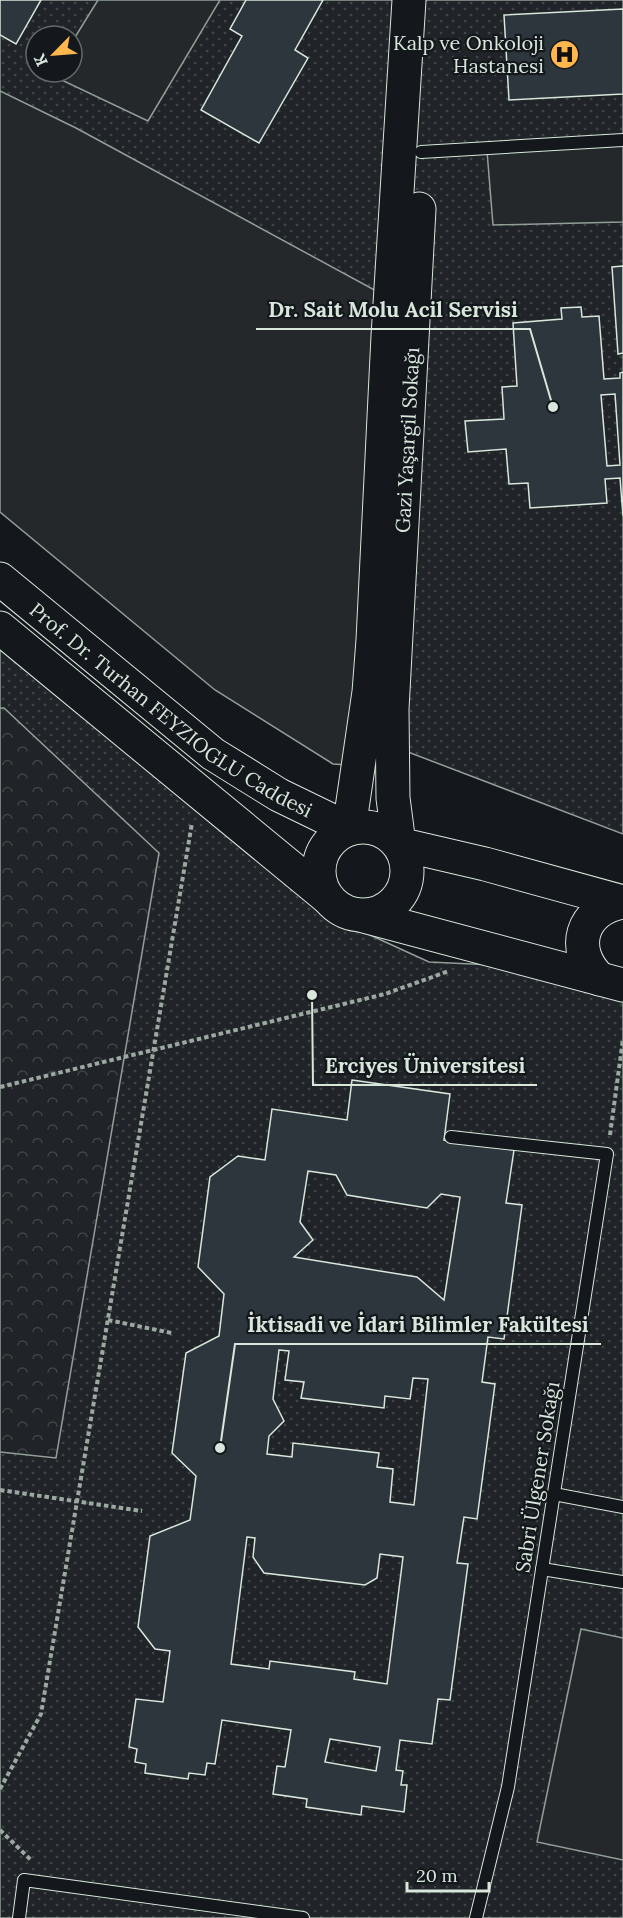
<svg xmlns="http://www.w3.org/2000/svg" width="623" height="1918" viewBox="0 0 623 1918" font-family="Lora,serif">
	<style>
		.grass { fill: url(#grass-dots); stroke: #939e99; stroke-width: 1.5; fill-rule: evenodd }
		.forest { fill: url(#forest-crowns); stroke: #939e99; stroke-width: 1.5 }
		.parking { fill: #24282b; stroke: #939e99; stroke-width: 1.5 }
		.building { fill: #2c363c; stroke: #d8e6dc; stroke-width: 1.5; fill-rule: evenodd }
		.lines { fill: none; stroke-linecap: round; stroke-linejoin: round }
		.lane-casing { stroke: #d8e6dc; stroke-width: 14 }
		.secondary-casing { stroke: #d8e6dc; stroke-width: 35 }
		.path { stroke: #9da8a2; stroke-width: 4; stroke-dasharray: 4.5 3; stroke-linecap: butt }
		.lane { stroke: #14181c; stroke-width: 12 }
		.secondary { stroke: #14181c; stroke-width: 33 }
		.labels { text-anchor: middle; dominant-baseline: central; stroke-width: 4.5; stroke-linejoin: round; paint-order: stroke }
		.poi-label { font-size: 20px; fill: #d8e6dc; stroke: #14181c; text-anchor: end }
		.street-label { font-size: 20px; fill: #d8e6dc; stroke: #14181c }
		.leader { fill: none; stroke: #d8e6dc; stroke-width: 2 }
		.callout-dot { fill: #d8e6dc; stroke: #14181c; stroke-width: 2 }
		.callout-label { font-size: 21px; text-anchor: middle; font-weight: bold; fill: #d8e6dc; stroke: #14181c; stroke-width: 4.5; stroke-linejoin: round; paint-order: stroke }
	</style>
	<defs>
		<pattern id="grass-dots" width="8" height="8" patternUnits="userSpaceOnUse" patternTransform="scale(1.5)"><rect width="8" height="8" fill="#202428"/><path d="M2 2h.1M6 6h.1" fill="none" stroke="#404447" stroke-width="1.8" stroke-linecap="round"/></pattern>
		<pattern id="forest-crowns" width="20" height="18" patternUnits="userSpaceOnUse" patternTransform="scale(1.5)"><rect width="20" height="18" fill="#202428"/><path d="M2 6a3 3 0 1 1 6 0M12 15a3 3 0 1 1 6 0" fill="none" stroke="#404447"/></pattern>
	</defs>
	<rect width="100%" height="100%" fill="#14181c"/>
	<g class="grass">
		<path d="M0 0H623V834L387 744 0 473ZM36 36H72V72H36Z"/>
		<path d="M0 643 311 886 357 929 429 962 513 966 623 994V1918H0Z"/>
	</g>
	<path class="forest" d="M0 708H4L159 853 56 1458 0 1452Z"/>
	<g class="parking">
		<path d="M98 0H220L148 121 51 75 53 72H72V42Z"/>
		<path d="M0 91 76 128 415 312 392 768 333 764 215 690 0 512Z"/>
		<path d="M623 139V222L493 225 487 151Z"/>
		<path d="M581 1629 623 1638V1860L537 1842Z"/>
	</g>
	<g class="building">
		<path d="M0 0H41L16 44 0 35Z"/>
		<path d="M246 0H323L295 50 308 58 259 143 201 110 242 36 230 29Z"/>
		<path d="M623 9V94L509 100 504 15Z"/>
		<path d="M623 266V353L618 354 612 267Z"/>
		<path d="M581 307 582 317 599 316 604 379 620 378V373L623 372V516L620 478 605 479 607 503 530 508 528 483 509 484 506 449 468 452 465 421 504 419 502 387 517 386 513 323 562 319 561 308ZM615 394 620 465 607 466 601 395Z"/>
		<path d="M352 1080 450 1094 444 1140 514 1150 506 1203 522 1205 504 1339 488 1337 482 1382 495 1384 477 1519 464 1517 457 1563 468 1564 450 1700 438 1699 432 1744 400 1740 396 1770 403 1771 401 1785H407L404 1812 362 1806 361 1815 306 1807 307 1799 273 1794 277 1766 285 1767 291 1730 222 1720 215 1764 207 1763 205 1775 189 1773 188 1779 145 1773 146 1764 135 1762 137 1749 129 1747 136 1699 163 1702 170 1651 155 1649 138 1627 150 1536 190 1520 196 1476 172 1453 186 1353 219 1336 224 1294 198 1267 210 1177 238 1156 265 1160 272 1109 347 1120ZM308 1171 336 1175 347 1195 427 1208 441 1194 460 1197 444 1300 417 1277 294 1257 313 1240 300 1222ZM279 1350 289 1351 285 1380 304 1382 301 1398 384 1408 385 1396 410 1399 413 1378 428 1379 414 1505 390 1502 393 1469 377 1467 379 1453 293 1443 292 1457 267 1454 269 1436 284 1421 273 1399ZM247 1537 255 1538 253 1557 264 1573 365 1585 377 1578 380 1554 403 1557 387 1684 354 1679 355 1672 270 1661 269 1669 231 1664ZM330 1739 380 1747 376 1771 325 1762Z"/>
	</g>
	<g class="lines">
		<defs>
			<g id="lane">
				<path d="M421 152 623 140"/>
				<path d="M451 1137 607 1154 508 1787 476 1918"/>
				<path d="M554 1494 623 1507"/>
				<path d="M542 1569 623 1582"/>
				<path d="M19 1918 24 1880 303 1918"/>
			</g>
			<g id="secondary">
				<path d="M419 209 392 709 393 798 399 844 485 864 623 902"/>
				<path id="s1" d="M0 579 213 754 279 795 349 829 369 692 373 640 388 336 409 0"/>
				<path d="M0 628 328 898"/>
				<circle cx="363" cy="871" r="44"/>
				<path d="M364 916 623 985"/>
				<path d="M600 979C569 950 581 909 623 902"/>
			</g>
		</defs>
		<use href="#lane" class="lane-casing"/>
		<use href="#secondary" class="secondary-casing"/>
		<g class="path">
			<path d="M0 1087 385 994 449 971"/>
			<path d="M610 1135 623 1039"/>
			<path d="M108 1320 172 1333"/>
			<path d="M0 1490 142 1511"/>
			<path d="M0 1789 41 1714 192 823"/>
			<path d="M0 1830 31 1860"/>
		</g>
		<use href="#lane" class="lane"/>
		<use href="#secondary" class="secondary"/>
	</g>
	<defs>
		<symbol id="hospital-disc" viewBox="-11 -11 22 22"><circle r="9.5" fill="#ffb74d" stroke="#14181c"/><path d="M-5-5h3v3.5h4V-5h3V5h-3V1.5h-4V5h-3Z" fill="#111"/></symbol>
	</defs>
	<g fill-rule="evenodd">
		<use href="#hospital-disc" x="548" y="38" width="33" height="33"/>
	</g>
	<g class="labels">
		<g class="poi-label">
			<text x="544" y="42">Kalp ve Onkoloji<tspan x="544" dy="23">Hastanesi</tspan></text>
		</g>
		<g class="street-label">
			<text transform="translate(407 440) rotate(-87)">Gazi Yaşargil Sokağı</text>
			<text stroke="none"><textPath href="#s1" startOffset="216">Prof. Dr. Turhan FEYZIOGLU Caddesi</textPath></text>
			<text transform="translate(537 1477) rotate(-81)">Sabri Ülgener Sokağı</text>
		</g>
	</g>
	<path class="leader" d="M553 407L530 329H256M312 995L313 1085H537M220 1448L235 1344H601"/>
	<g class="callout-dot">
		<circle cx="553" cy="407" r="6"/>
		<circle cx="312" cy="995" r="6"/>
		<circle cx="220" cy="1448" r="6"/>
	</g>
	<g class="callout-label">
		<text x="393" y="317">Dr. Sait Molu Acil Servisi</text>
		<text x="425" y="1073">Erciyes Üniversitesi</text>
		<text x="418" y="1332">İktisadi ve İdari Bilimler Fakültesi</text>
	</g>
	<g transform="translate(54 54) rotate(245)"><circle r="28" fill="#14181c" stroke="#626a69" stroke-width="1.5"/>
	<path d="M0-4.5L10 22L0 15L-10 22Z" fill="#ffb74d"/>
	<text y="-9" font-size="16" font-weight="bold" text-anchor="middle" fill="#d8e6dc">K</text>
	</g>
	<path d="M407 1882v9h82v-9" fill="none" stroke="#d8e6dc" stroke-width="3"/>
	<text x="416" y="1882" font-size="18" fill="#d8e6dc" stroke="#14181c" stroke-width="4.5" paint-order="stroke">20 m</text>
</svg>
